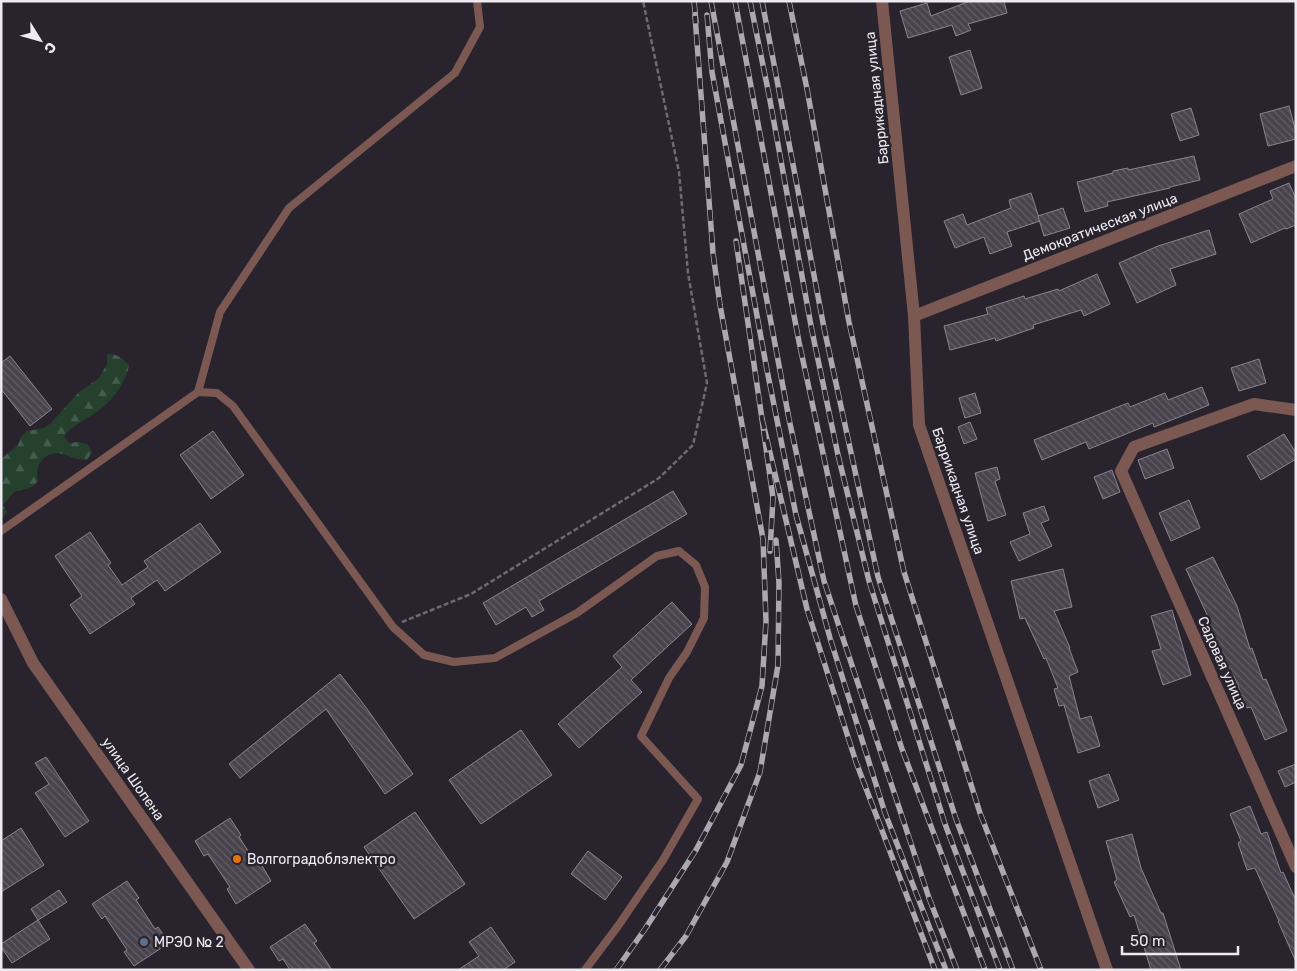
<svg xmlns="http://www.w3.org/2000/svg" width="1297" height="971" viewBox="0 0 1297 971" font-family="Rubik,sans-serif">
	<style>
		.forest { fill: url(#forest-firs) }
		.building { fill: url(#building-back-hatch); stroke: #8a8490 }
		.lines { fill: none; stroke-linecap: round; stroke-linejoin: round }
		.path { stroke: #6e6a73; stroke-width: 2.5; stroke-dasharray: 5 2.5; stroke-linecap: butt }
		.service { stroke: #7c5853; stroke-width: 8 }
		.minor { stroke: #7c5853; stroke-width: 12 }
		.rail-casing { stroke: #aca8b0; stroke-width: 5.5 }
		.rail { stroke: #28232d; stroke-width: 4; stroke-dasharray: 11; stroke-linecap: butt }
		.food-dot { fill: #e8710a; stroke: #28232d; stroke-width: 2 }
		.service-dot { fill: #5c6f8a; stroke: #28232d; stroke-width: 2 }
		.labels { text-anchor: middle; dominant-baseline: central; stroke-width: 5; stroke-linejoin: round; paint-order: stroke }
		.street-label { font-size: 14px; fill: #edeaf1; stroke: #28232d }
		.poi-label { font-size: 14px; fill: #edeaf1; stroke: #28232d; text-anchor: start }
	</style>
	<defs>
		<pattern id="forest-firs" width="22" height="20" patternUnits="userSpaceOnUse" patternTransform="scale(1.25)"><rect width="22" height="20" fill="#25412e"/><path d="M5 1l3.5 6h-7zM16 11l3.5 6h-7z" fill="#455d4d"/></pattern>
		<pattern id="building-back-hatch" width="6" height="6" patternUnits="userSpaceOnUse" patternTransform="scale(1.25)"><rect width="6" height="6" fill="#48434d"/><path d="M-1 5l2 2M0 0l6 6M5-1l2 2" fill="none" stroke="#635e67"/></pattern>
	</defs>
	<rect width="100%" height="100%" fill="#28232d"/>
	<path class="forest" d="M107 354C118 354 122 358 129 365 127 380 114 398 102 408 90 418 75 423 64 436L69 443 78 442 87 444 92 452 87 460C77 460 72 457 63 454 45 450 34 465 38 481L32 487 14 492 3 505 7 512 1 520V459L18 445 21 437 27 431 44 428 51 423 79 392 99 378 107 364Z"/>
	<g class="building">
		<path d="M970 1H1004L1007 13 968 24 971 30 956 36 952 25 908 38 900 11 927 3 931 16Z"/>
		<path d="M970 50 982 88 961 95 949 57Z"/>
		<path d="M1289 106 1296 132V139L1268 146 1260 114Z"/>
		<path d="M1191 108 1199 135 1180 141 1171 114Z"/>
		<path d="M1194 156 1200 180 1170 187V188L1107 202 1108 206 1085 212 1077 182 1113 173V171L1128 168V170Z"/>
		<path d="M1289 183 1296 199V225L1286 229 1285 228 1251 243 1239 214 1273 199 1270 191Z"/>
		<path d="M1031 193 1040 221 1007 232 1012 246 990 254 984 237 955 248 944 221 963 214 967 225 1011 208 1009 200Z"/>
		<path d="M1063 208 1070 228 1044 236 1038 216Z"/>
		<path d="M1209 230 1216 254 1170 269 1176 285 1137 303 1119 263 1158 246Z"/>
		<path d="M1097 274 1110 304 1084 316 1081 310 1033 325 1034 328 996 341 995 338 950 350 944 326 988 314 986 308 1024 296 1025 299 1058 289 1059 291Z"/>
		<path d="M10 356 52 409 30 426 1 389V363Z"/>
		<path d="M1259 359 1266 383 1239 391 1231 368Z"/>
		<path d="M1202 387 1209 405 1154 427 1153 423 1089 449 1086 442 1042 460 1034 440 1128 403 1130 407 1165 393 1168 400Z"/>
		<path d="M975 393 981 413 965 418 959 398Z"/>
		<path d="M970 422 977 439 964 444 958 427Z"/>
		<path d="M213 431 244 475 211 499 180 455Z"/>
		<path d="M1284 434 1296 453V459L1261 480 1247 456Z"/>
		<path d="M1167 449 1174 468 1145 479 1138 460Z"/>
		<path d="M997 467 1000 479 995 481 1006 515 988 521 975 473Z"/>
		<path d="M1112 470 1120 492 1103 499 1094 477Z"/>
		<path d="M673 491 687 514 539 601 544 610 532 617 526 607 496 625 483 603Z"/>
		<path d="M1189 500 1200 528 1171 541 1159 513Z"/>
		<path d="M1044 506 1049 520 1041 523 1052 546 1019 561 1010 542 1030 534 1023 513Z"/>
		<path d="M200 523 221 552 165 591 157 580 131 598 135 604 90 634 70 605 82 596 55 556 90 532 111 563 108 565 122 585 148 567 144 561Z"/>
		<path d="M1213 557 1237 606 1250 649 1252 648 1263 680 1266 679 1287 731 1265 740 1251 707 1247 708 1234 676 1229 677 1218 643 1212 644 1205 620 1209 619 1186 569Z"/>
		<path d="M1063 569 1072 607 1054 611 1070 648H1069L1078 672 1069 676 1080 719 1091 716 1100 746 1078 753 1064 705 1059 706 1054 689 1058 688 1046 658 1044 659 1025 618 1020 619 1011 581Z"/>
		<path d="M672 602 692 624 631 680 642 692 579 748 558 724 622 667 613 656Z"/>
		<path d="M1172 610 1191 675 1163 685 1152 651 1161 649 1151 616Z"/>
		<path d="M340 674 365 706 413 774 385 794 326 709 240 778 229 764Z"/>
		<path d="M521 730 552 775 481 824 449 780Z"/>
		<path d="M46 757 89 821 65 837 35 793 49 784 35 763Z"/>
		<path d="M1296 764V782L1285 787 1278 771Z"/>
		<path d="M1109 774 1119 800 1098 808 1089 781Z"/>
		<path d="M1250 806 1261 834 1267 832 1281 873 1283 872 1296 901V962L1278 921H1279L1255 868 1247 870 1238 843 1241 841 1230 814Z"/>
		<path d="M415 812 465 884 414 919 364 847Z"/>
		<path d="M230 818 241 835 239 837 258 866 261 864 271 881 236 904 227 889 230 887 208 854 204 856 195 841Z"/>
		<path d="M21 828 44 865 1 892V841Z"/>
		<path d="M1132 834 1141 868 1161 913H1163L1181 970H1151L1134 915 1130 917 1114 882 1117 880 1106 841Z"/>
		<path d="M588 851 622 877 605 900 571 874Z"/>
		<path d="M127 881 139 898 136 900 155 929 158 927 169 943 134 966 124 952 127 950 105 916 102 919 92 904Z"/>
		<path d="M59 890 67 902 38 920 31 909Z"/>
		<path d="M38 920 50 939 12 963 1 947V944Z"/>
		<path d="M305 924 317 941 314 943 332 970H290L283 959 279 961 270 947Z"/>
		<path d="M491 927 515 962 503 970H458L479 956 469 942Z"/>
	</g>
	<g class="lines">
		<path class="path" d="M402 622 471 594 659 478 693 445 707 383 688 273 679 172 643 1"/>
		<g class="service">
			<path d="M198 392 220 312 289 208 455 73 480 27 477 1"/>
			<path d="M1 531 198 392 217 393 233 406 393 627 424 655 454 662 495 658 577 613 657 556 679 551 696 565 705 587 704 618 687 652 669 678 641 736 698 799 663 860 618 926 585 970"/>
		</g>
		<g class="minor">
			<path d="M882 1 914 316 919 425 1107 970"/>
			<path d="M914 316 1296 166"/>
			<path d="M1296 410 1254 404 1134 447 1121 471 1296 867"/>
			<path d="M1 599 33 663 249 970"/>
		</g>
		<defs>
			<g id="rail">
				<path d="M694 1 696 22"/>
				<path d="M711 1 789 419 824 581 929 898 957 970"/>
				<path d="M735 1 799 342 856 606 902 749 985 970"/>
				<path d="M750 1 769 95 812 331 838 455 869 581 945 824 1000 970"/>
				<path d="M762 1 824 328 878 577 956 819 1013 970"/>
				<path d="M789 1 807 89 849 322 904 572 980 813 1041 970"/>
				<path d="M707 15 712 72 767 370 796 515 830 638 885 813 946 970"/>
				<path d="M736 241 762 419"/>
				<path d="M770 551 773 498 762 419 807 609 856 762 935 970"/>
				<path d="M616 970 645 929 696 850 741 765 762 686 766 621 763 539 720 305 713 253 695 16"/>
				<path d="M660 970 686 936 727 862 760 772 778 665 779 583 776 540"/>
			</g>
		</defs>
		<use href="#rail" class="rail-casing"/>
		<use href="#rail" class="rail"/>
	</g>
	<circle class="food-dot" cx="237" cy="859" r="5"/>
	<circle class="service-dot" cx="144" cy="942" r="5"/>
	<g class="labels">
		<g class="street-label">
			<text transform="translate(877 98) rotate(-96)">Баррикадная улица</text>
			<text transform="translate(1100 227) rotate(-21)">Демократическая улица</text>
			<text transform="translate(958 491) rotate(71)">Баррикадная улица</text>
			<text transform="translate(1222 663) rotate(66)">Садовая улица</text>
			<text transform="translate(133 779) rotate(55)">улица Шопена</text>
		</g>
		<g class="poi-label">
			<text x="247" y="859">Волгоградоблэлектро</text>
			<text x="154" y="942">МРЭО № 2</text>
		</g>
	</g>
	<rect width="1297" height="971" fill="none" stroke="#edeaf1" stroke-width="5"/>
	<g transform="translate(40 40) rotate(127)" stroke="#28232d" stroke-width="4" paint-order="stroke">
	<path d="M0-4L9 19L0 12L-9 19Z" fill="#edeaf1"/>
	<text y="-8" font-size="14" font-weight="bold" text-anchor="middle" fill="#edeaf1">С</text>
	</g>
	<path d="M1122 946v8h116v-8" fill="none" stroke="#edeaf1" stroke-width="2.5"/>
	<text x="1130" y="946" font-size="15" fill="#edeaf1" stroke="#28232d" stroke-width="4" paint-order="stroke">50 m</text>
</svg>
